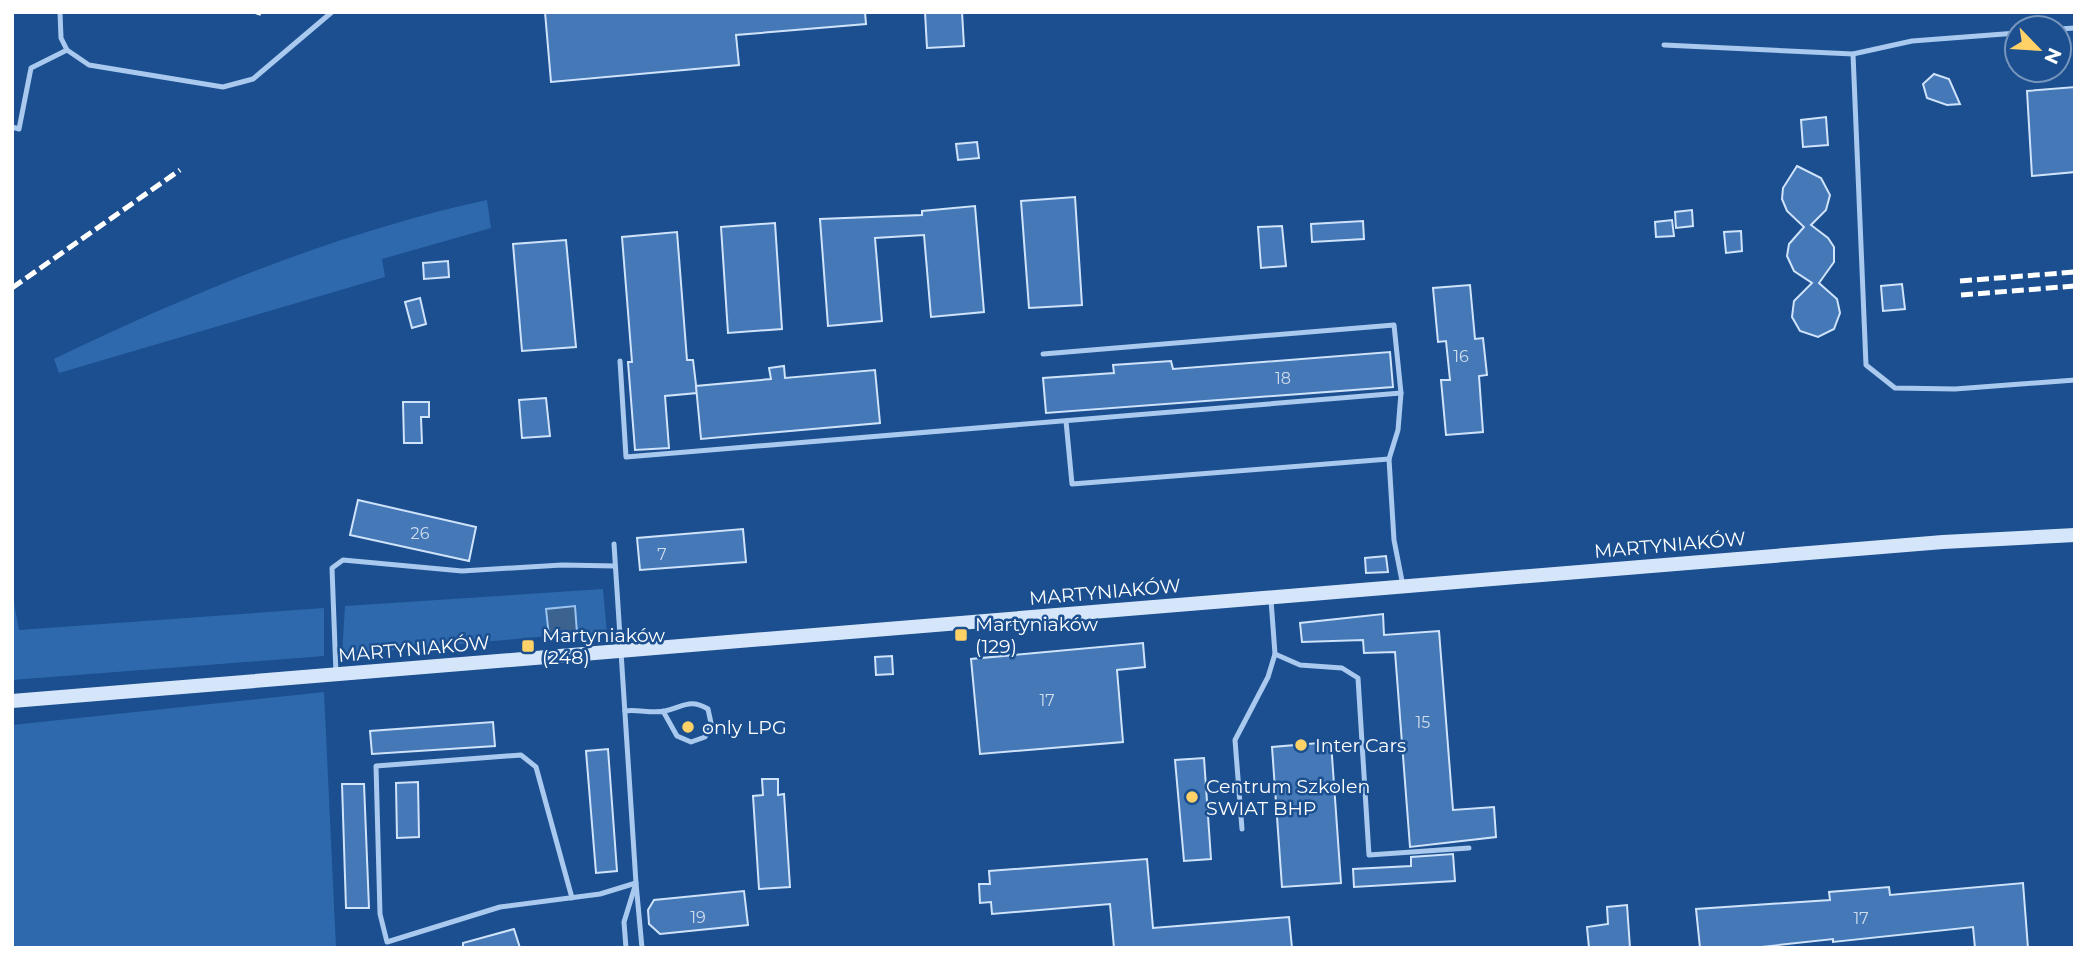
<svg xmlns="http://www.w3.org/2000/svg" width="2087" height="960" viewBox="0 0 2087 960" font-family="Montserrat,sans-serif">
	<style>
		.green { fill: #2e69ad }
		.water { fill: #3c6290; stroke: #9cc4f0; stroke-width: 2 }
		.building { fill: #4478b7; stroke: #cfe3fa; stroke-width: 2 }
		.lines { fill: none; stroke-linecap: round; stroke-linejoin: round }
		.lane { stroke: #a9c9ee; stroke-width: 5 }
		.secondary { stroke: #d6e6fa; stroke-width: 14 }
		.rail { stroke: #fff; stroke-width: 5; stroke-dasharray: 12 5; stroke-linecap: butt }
		.poi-dot { fill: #ffd166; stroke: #1b4f8f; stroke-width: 2.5 }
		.labels { text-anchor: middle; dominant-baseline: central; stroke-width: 5; stroke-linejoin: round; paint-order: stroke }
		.number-label { font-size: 16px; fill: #d0dded }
		.street-label { font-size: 19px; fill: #fff; stroke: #1b4f8f }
		.poi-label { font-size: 19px; fill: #fff; stroke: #1b4f8f; text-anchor: start }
	</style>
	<rect width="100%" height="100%" fill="#1b4f8f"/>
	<g class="green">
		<path d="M487 200 491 228 382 259 385 277 59 373 54 359C194 292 335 233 487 200Z"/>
		<path d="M603 589 607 634 577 633 575 607 546 609 549 636 342 655 345 606Z"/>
		<path d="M12 592 19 630 324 608V656L12 680Z"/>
		<path d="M324 692 336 948H12V725Z"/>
	</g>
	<path class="water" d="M575 606 577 633 549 636 546 609Z"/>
	<g class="building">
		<path d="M545 12H865L866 24 736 35 739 65 551 82Z"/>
		<path d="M925 12H962L964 46 927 48Z"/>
		<path d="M1934 74 1949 79 1960 104 1947 105 1927 98 1923 84Z"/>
		<path d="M2075 87V172L2032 176 2027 91Z"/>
		<path d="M1826 117 1828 145 1803 147 1801 120Z"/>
		<path d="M977 142 979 158 958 160 956 144Z"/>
		<path d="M1797 166 1821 178 1830 195 1826 210 1811 225 1828 238 1834 247V262L1819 283 1837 299 1840 313 1834 329 1818 337 1800 331 1792 317 1794 301 1812 283 1794 271 1787 256 1789 244 1804 227 1787 211 1782 199 1783 188Z"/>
		<path d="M1075 197 1082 305 1029 308 1021 201Z"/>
		<path d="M975 206 984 312 931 317 924 235 875 238 882 321 828 326 820 219 922 215V211Z"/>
		<path d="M1692 210 1693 226 1676 228 1675 212Z"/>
		<path d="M1672 220 1674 236 1656 237 1655 222Z"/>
		<path d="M1363 221 1364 239 1312 242 1311 224Z"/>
		<path d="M775 223 782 329 728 333 721 227Z"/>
		<path d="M1282 226 1286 266 1261 268 1258 227Z"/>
		<path d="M1741 231 1742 251 1726 253 1724 232Z"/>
		<path d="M677 232 687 360H693L697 393 665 396 669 448 635 450 628 362H632L622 237Z"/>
		<path d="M566 240 576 347 522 351 513 244Z"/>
		<path d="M448 261 449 277 424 279 423 263Z"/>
		<path d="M1902 284 1905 309 1883 311 1881 286Z"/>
		<path d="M1470 285 1475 339 1483 338 1487 375 1479 376 1483 432 1446 435 1441 380H1450L1446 341 1438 342 1433 288Z"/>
		<path d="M420 298 426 324 412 328 405 302Z"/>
		<path d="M1390 352 1393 387 1046 413 1043 378 1114 373 1113 365 1171 361 1173 369Z"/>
		<path d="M784 366 785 378 875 370 880 423 701 439 696 386 771 379 769 368Z"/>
		<path d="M546 398 550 436 522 438 519 400Z"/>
		<path d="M403 402H429V417H421L422 443H404Z"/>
		<path d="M358 500 476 527 469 561 350 535Z"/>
		<path d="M743 529 746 562 640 570 637 538Z"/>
		<path d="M1386 556 1388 572 1366 573 1365 558Z"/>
		<path d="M1383 614 1384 635 1439 631 1453 810 1494 807 1496 837 1410 847 1395 652 1364 653 1363 640 1302 642 1300 623Z"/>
		<path d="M1143 643 1145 667 1117 670 1123 742 980 754 971 659Z"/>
		<path d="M892 656 893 674 876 675 875 657Z"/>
		<path d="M493 722 495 746 372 754 370 731Z"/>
		<path d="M1331 742 1341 883 1282 887 1272 747Z"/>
		<path d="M608 749 617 871 596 873 586 751Z"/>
		<path d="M1204 758 1211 859 1184 861 1175 760Z"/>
		<path d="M762 779H778V795L784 794 790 887 759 889 753 796 763 795Z"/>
		<path d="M418 782 419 837 397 838 396 783Z"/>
		<path d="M342 784H364L369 908H346Z"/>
		<path d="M1453 854 1455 881 1354 887 1353 869 1411 866V857Z"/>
		<path d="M1147 859 1153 928 1289 917 1292 948H1114L1110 904 992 914 991 902 980 903 979 884H990L989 871Z"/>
		<path d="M2023 883 2028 948H1975L1973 927 1833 942V939L1752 948H1700L1696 909 1830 900 1829 892 1889 887 1890 895Z"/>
		<path d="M744 891 748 925 660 934 649 924 648 910 654 900Z"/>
		<path d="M1627 905 1630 948H1589L1587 927 1608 924 1607 907Z"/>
		<path d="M514 929 520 948H463V943Z"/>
	</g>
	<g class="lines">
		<g class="lane">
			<path d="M60 12 61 38 67 50 89 65 223 87 253 79 332 12"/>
			<path d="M2059 29 2075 28"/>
			<path d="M1664 45 1853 54 1912 41 2017 33"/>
			<path d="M1853 54 1866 365 1895 388 1955 389 2075 380"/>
			<path d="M12 127 19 129 31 68 67 50"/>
			<path d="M1043 354 1394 325 1401 393 1398 430 1389 459 1394 540 1403 586"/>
			<path d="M620 361 626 457 1401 393"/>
			<path d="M1066 421 1072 484 1389 459"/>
			<path d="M614 544 636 883 624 922 626 948"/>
			<path d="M1271 600 1275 654 1300 665 1342 668 1358 678 1369 855 1469 848"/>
			<path d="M336 674 332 568 343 560 462 571 562 565 615 566"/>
			<path d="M625 711C637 709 653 714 665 711 683 707 690 698 708 709L711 723 705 737 691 742 677 736 663 711"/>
			<path d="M1242 829 1235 740 1268 677 1275 654"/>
			<path d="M572 898 536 767 521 755 376 766 380 914 387 942 500 907 600 894 636 883 642 948"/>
		</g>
		<path class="secondary" d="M12 701 1943 542 2075 535"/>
		<g class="rail">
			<path d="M258 15 259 12"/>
			<path d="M1960 281 2075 272"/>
			<path d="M12 288 180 170"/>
			<path d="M1961 295 2075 286"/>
		</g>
	</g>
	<g class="poi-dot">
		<rect x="954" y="628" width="14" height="14" rx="3.5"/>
		<rect x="521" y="639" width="14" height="14" rx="3.5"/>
		<circle cx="688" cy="727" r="7"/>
		<circle cx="1301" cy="745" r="7"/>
		<circle cx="1192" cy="797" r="7"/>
	</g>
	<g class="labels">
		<g class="number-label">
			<text x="1461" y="356">16</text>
			<text x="1283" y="378">18</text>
			<text x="420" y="533">26</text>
			<text x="662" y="554">7</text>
			<text x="1047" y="700">17</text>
			<text x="1423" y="722">15</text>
			<text x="698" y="917">19</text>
			<text x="1861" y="918">17</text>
		</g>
		<g class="street-label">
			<text transform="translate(1670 545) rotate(-5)">MARTYNIAKÓW</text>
			<text transform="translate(1105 592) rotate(-5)">MARTYNIAKÓW</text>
			<text transform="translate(414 649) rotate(-5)">MARTYNIAKÓW</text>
		</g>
		<g class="poi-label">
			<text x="975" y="624">Martyniaków<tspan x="975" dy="22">(129)</tspan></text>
			<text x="542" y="635">Martyniaków<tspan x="542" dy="22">(248)</tspan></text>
			<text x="702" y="727">only LPG</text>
			<text x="1315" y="745">Inter Cars</text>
			<text x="1206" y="786">Centrum Szkolen<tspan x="1206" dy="22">SWIAT BHP</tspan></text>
		</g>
	</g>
	<rect width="2087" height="960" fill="none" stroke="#ffffff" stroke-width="28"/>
	<g transform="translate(2038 49) rotate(115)"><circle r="33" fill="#1b4f8f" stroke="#7695bc" stroke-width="2"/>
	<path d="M0-5L12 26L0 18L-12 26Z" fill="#ffd166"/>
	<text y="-10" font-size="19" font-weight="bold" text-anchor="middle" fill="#ffffff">N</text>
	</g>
</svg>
